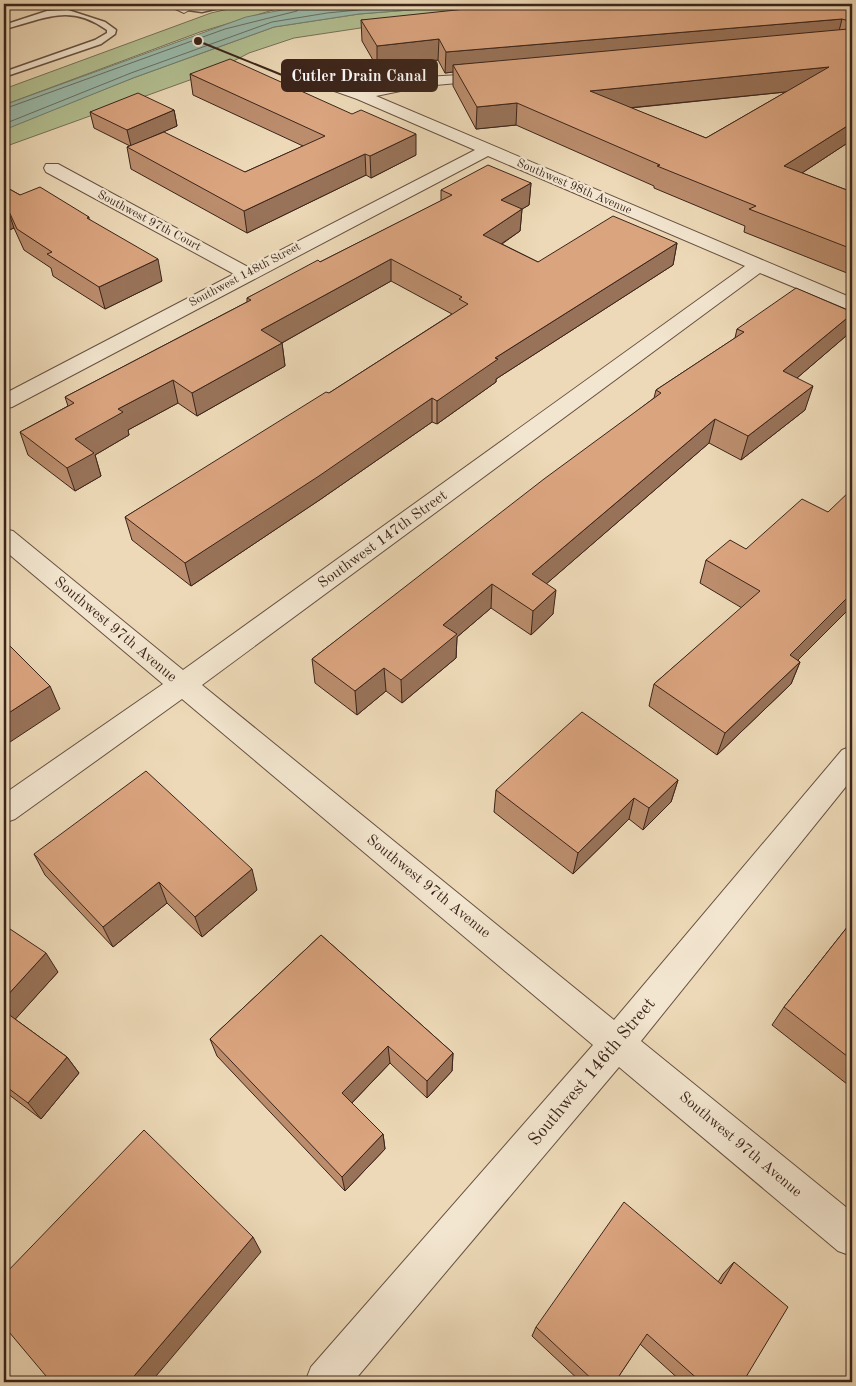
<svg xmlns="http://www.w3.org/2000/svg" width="856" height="1386" viewBox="0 0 856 1386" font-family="'Old Standard TT',serif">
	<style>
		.green { fill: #b3c092; stroke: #777256 }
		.water { fill: #9abaaa; stroke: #747e70 }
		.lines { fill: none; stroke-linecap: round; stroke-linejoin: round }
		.shore { stroke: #6a6f62; stroke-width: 1 }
		.lane-casing { stroke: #685141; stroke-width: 3 }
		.street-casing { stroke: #685141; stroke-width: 2 }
		.lane { fill: #f3e6d0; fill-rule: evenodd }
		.street { fill: #f3e6d0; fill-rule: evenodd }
		.wall { fill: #bb8d6d; stroke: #3b241a; fill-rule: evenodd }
		.shaded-wall { fill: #997359; stroke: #3b241a }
		.building { fill: #daa47f; stroke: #3b241a; fill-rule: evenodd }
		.labels { text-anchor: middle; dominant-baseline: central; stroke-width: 4.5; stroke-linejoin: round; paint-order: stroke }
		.far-street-label { font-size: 12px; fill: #3b241a; stroke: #f3e6d0 }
		.street-label { font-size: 15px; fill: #3b241a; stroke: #f3e6d0 }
		.near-street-label { font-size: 18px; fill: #3b241a; stroke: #f3e6d0 }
		.leader { fill: none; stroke: #3b241a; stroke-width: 2 }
		.callout-dot { fill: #3b241a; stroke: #f3e6d0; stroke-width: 2 }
		.callout { fill: #3b241a; stroke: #3b241a; stroke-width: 2 }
		.callout-label { font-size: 16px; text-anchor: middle; font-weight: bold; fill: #fff }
	</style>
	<rect width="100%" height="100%" fill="#edd9b7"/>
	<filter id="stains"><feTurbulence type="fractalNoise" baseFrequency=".004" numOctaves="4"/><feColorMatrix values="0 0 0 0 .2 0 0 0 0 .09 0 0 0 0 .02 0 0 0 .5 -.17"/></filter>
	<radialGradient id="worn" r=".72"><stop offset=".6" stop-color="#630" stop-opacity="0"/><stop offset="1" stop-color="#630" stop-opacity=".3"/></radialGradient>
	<g class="green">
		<path d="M250 4H312L273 10 200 32 4 105V89L211 13Z"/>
		<path d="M485 4H667L367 27 294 38 249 53 212 72 4 147V130L6 128 133 78 274 27 359 14Z"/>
	</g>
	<path class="water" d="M312 4H485L359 14 274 27 133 78 4 130V105L246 17Z"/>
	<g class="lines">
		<g class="shore">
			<path d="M4 109 225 29 297 11 301 4"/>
			<path d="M4 124 131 73 272 22 327 13 419 4"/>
		</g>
		<defs>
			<g id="lane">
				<path d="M4 4H14L4 8Z"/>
				<path d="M222 4H236L202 12 180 9Z"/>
				<path d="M68 10 105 22 116 30 115 34 101 44 4 77V72L95 40 107 33V30C68 2 43 20 4 29V25L47 11Z"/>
			</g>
			<g id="street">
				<path d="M165 4H183L191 9 184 13Z"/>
				<path d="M294 68 362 91 425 77 495 73 497 76 490 80 425 86 376 96 852 298V311L760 273 202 685 614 1020 842 750 852 746V779L641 1041 852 1212V1256L838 1251 619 1067 353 1382H305L311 1367 593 1045 182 699 15 819 4 823V794L163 684 4 550V529L13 531 183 670 745 266 488 156 12 407 4 409V394L234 274 46 172 44 168 46 164H58L248 267 475 150 357 99 289 75 287 72 289 69Z"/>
			</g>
		</defs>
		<use href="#lane" class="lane-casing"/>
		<use href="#street" class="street-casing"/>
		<use href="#lane" class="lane"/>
		<use href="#street" class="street"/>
	</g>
	<g class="wall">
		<path d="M852 4V140L802 173 852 192V275L744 232 745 226 654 188V186L516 125 476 129 453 86V72L445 73 438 60 377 67 362 41 361 20ZM786 92 706 138 631 108Z"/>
		<path d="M190 74 416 155 371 178 366 175 247 233 131 169 127 147 130 146 94 128 90 112 174 110 177 126 140 142 245 172 303 146 193 95Z"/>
		<path d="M531 183 529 205 522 209 520 231 502 244 538 262 677 243 673 265 496 379V382L437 424 432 422 321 499 191 586 132 540 125 517 329 393 452 314 391 281 282 343 285 366 197 416 178 403 128 430 129 435 95 455 101 476 75 491 28 455 20 432 68 406 65 397 247 302V298L320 262 441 201V190Z"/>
		<path d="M4 186 20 195 89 217V219L162 281 105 309 53 276 51 268 24 250 14 228 4 232Z"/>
		<path d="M737 329 846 336 797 378 805 410 741 460 709 443 546 584 553 614 531 635 491 608 457 637 456 658 402 703 386 691 357 715 315 683 312 659 654 398 656 390 735 338Z"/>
		<path d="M828 512 852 606 798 660 800 662 791 684 717 755 649 706 654 684 742 608 700 583 706 560 746 549Z"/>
		<path d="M678 780 671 802 643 830 629 819 573 874 494 812 496 790Z"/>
		<path d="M34 854 257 890 202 937 167 903 113 947 45 875Z"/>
		<path d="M852 921V1088L772 1025 784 1007Z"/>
		<path d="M4 925 58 972 15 1019 67 1057 79 1073 41 1119 4 1091Z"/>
		<path d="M321 935 453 1053 452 1071 427 1098 390 1063 352 1103 383 1134 385 1149 345 1191 217 1056 210 1039Z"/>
		<path d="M734 1262 743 1382H682L640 1344 615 1382H581L532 1336 536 1327 718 1282 723 1274Z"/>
	</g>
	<g class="shaded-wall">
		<path d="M842 19 837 39 453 65V72L445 73 446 52Z"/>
		<path d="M439 39 438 60 377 67V46Z"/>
		<path d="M829 67 824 88 588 112 590 91Z"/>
		<path d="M517 103 516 125 476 129 477 107Z"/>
		<path d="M174 110 177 126 131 146 127 130Z"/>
		<path d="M852 123V140L779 188 784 166Z"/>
		<path d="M416 134V155L371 178 370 156Z"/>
		<path d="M365 154 366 175 247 233 244 211Z"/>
		<path d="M531 183 529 205 500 222 501 200Z"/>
		<path d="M7 207 14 228 4 232V208Z"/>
		<path d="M522 209 520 231 482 257 483 235Z"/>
		<path d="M677 243 673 265 496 379V382L437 424V401L495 358Z"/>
		<path d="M158 259 162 281 105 309 99 287Z"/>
		<path d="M391 259V281L264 353 261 330Z"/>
		<path d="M852 314V318L846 336 776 396 783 371Z"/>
		<path d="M282 343 285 366 197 416 192 393Z"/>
		<path d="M173 380 178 403 128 430 129 435 95 455 101 476 75 491 67 468 75 439 118 409Z"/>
		<path d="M813 386 805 410 741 460 748 436Z"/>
		<path d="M432 398V422L321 499 191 586 185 563Z"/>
		<path d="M715 419 709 443 530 598 532 574Z"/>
		<path d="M492 584 491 608 457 637 456 658 402 703 401 680 443 625Z"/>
		<path d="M556 590 553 614 531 635 533 611Z"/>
		<path d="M852 593V606L781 677 790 655Z"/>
		<path d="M800 662 791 684 717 755 725 733Z"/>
		<path d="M384 668 386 691 357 715 355 691Z"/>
		<path d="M50 686 60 709 4 746V716Z"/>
		<path d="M678 780 671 802 643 830 649 808Z"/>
		<path d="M634 798 629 819 573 874 578 853Z"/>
		<path d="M252 869 257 890 202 937 195 917Z"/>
		<path d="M159 882 167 903 113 947 103 927Z"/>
		<path d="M46 953 58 972 11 1024 4 1014V999Z"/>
		<path d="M388 1046 390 1063 345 1110 342 1093Z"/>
		<path d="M453 1053 452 1071 427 1098V1081Z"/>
		<path d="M67 1057 79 1073 41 1119 28 1103Z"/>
		<path d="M383 1134 385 1149 345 1191 342 1177Z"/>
		<path d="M253 1237 261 1252 151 1382H129Z"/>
	</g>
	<g class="building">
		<path d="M523 4H852V123L784 166 852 192V249L749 209 756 206 657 166 660 165 517 103 477 107 453 65 848 29 851 26 849 21 842 19 446 52 439 39 377 46 361 20 475 8ZM829 67 706 138 590 91Z"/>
		<path d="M230 59 352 114 361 110 416 134 370 156 365 154 244 211 127 147 164 132 245 172 325 136 190 74Z"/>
		<path d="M138 93 174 110 127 130 90 112Z"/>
		<path d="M488 165 531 183 501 200 522 209 483 235 538 262 613 216 677 243 495 358 498 359 437 401 432 398 319 476 185 563 125 517 326 392 329 393 468 304 459 299 462 297 391 259 261 330 282 343 192 393 173 380 118 409 123 412 75 439 94 453 67 468 20 432 74 403 65 397 251 300 247 298 318 260 320 262 452 195 441 190Z"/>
		<path d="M4 186 20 195 40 187 89 217 87 218 158 259 99 287 47 254 52 252 17 229 7 207 4 208Z"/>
		<path d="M796 288 852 312V314L783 371 813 386 748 436 715 419 532 574 556 590 533 611 492 584 443 625 457 634 401 680 384 668 355 691 312 659 544 479 661 393 656 390 744 332 737 329Z"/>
		<path d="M852 489V593L790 655 800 662 725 733 654 684 760 591 706 560 730 540 746 549 802 499 828 512Z"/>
		<path d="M4 640 50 686 4 716Z"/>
		<path d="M582 712 678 780 649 808 634 798 578 853 496 790Z"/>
		<path d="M146 771 252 869 195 917 159 882 103 927 34 854Z"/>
		<path d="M852 921V1060L784 1007Z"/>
		<path d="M4 925 46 953 4 999Z"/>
		<path d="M321 935 453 1053 427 1081 388 1046 342 1093 383 1134 342 1177 210 1039Z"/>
		<path d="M4 1011 67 1057 28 1103 4 1085Z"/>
		<path d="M144 1130 253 1237 129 1382H51L4 1326V1275Z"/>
		<path d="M624 1202 721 1284 734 1262 788 1307 743 1382H701L647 1334 615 1382H595L536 1327Z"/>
	</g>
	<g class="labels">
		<g class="far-street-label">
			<text transform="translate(574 187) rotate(23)">Southwest 98th Avenue</text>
			<text transform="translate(149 221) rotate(28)">Southwest 97th Court</text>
			<text transform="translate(245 275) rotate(-28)">Southwest 148th Street</text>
		</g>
		<g class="street-label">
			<text transform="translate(383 540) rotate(-36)">Southwest 147th Street</text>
			<text transform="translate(115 630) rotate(40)">Southwest 97th Avenue</text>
			<text transform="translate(428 887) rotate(39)">Southwest 97th Avenue</text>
			<text transform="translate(740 1145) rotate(40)">Southwest 97th Avenue</text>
		</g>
		<g class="near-street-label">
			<text transform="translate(592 1072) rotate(-50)">Southwest 146th Street</text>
		</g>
	</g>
	<path class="leader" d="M198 41L282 75"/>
	<circle class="callout-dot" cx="198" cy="41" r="5"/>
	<rect class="callout" x="282" y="60" width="155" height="31" rx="5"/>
	<g class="callout-label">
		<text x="359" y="81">Cutler Drain Canal</text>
	</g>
	<rect width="856" height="1386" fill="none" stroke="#edd9b7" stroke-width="20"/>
	<rect x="5" y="5" width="846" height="1376" fill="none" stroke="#3b241a" stroke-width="2.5"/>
	<rect x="10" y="10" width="836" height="1366" fill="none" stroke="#3b241a"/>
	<rect width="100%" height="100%" filter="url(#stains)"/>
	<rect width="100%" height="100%" fill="url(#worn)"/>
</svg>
